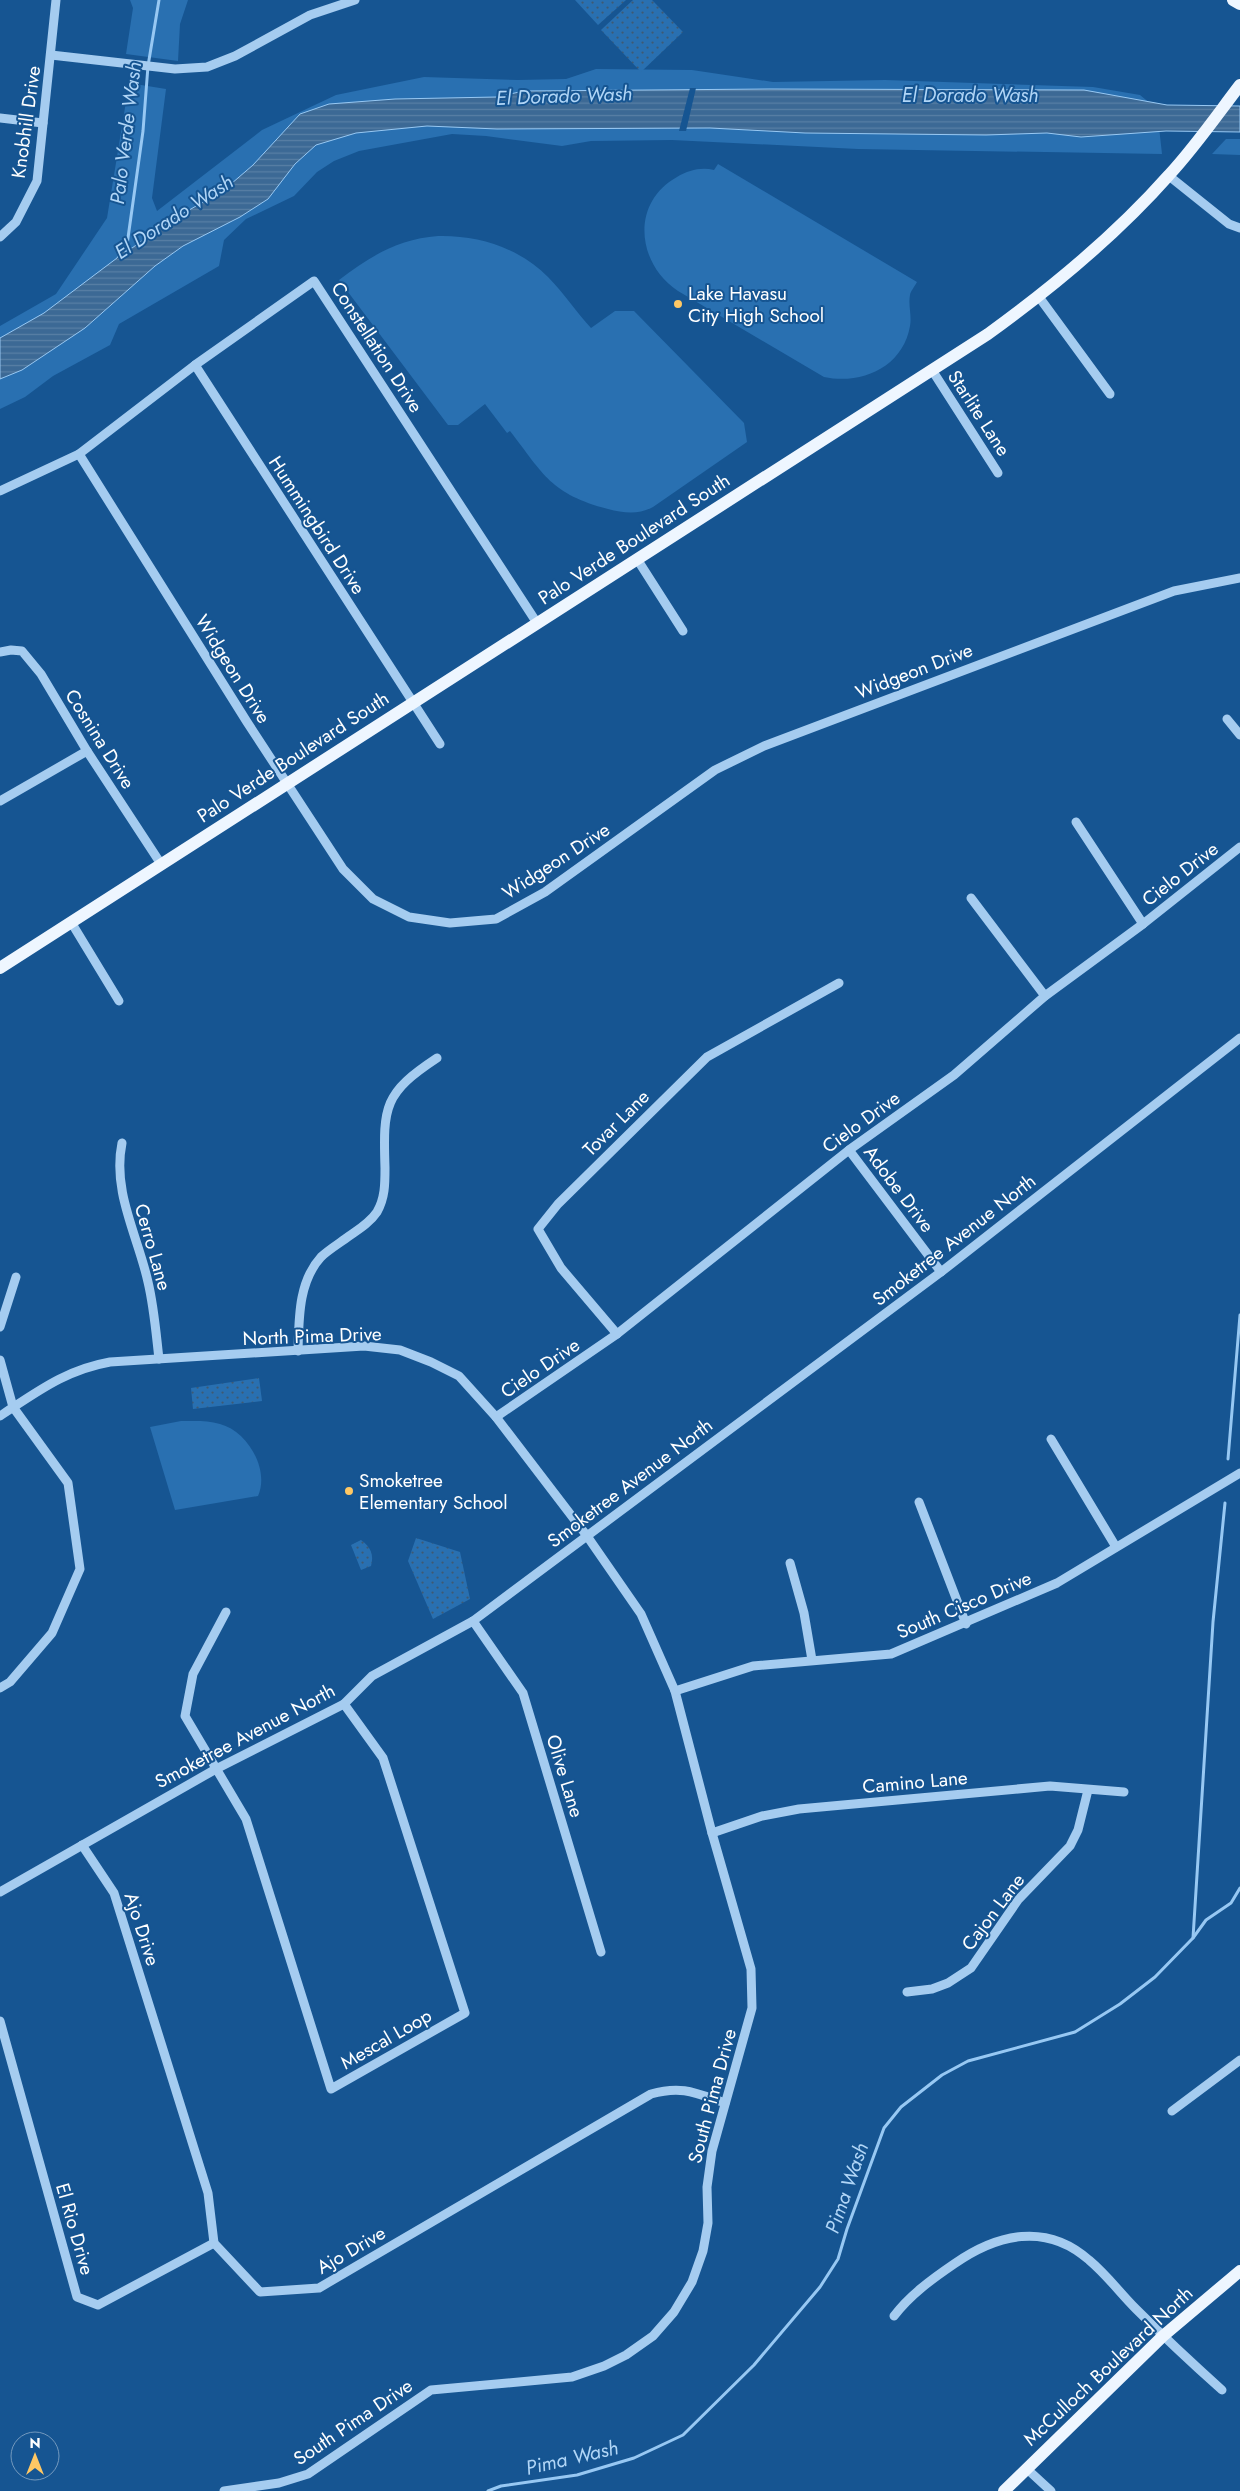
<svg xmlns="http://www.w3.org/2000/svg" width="1240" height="2491" viewBox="0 0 1240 2491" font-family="Jost,sans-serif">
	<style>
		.grass { fill: #2970b1 }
		.park { fill: url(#park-dots) }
		.water { fill: url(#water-rules); stroke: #97c8f3 }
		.pier { fill: #165592 }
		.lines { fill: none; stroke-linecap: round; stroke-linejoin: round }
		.stream { stroke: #97c8f3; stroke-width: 3 }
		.minor { stroke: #a5ccf0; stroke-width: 9 }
		.major { stroke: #eef6ff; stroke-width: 12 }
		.poi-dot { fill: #ffc864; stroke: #165592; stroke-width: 2 }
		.labels { text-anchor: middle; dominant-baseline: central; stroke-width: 4; stroke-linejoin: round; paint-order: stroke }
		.street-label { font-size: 19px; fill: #fff; stroke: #165592 }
		.poi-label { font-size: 19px; fill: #fff; stroke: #165592; text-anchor: start }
		.water-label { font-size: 20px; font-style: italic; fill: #b1d6f7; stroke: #165592 }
	</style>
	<defs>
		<pattern id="park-dots" width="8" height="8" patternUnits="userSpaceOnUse" patternTransform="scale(1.25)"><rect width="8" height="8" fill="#2970b1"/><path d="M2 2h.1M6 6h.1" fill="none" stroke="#3e5a74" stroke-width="1.8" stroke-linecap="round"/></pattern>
		<pattern id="water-rules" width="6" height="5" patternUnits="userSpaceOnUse" patternTransform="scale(1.25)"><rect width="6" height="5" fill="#3c6995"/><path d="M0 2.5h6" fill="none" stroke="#5980a5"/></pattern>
	</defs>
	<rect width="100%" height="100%" fill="#165592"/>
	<g class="grass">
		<path d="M130 0H188L180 24 178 61 126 54 133 8Z"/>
		<path d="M596 69 692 70 773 82 885 80 1093 87 1140 95 1157 109 1162 154 858 149 672 140 591 141 562 146 486 136 452 134 359 151 334 161 317 172 294 196 246 219 224 240 219 266 119 324 110 345 53 376 25 397 0 409V326L56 294 107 218 129 83 166 89 152 198 157 211 262 130 336 95 424 77 518 80 566 79Z"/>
		<path d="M1226 139H1240V155L1212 154Z"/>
		<path d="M718 164 917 282C915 286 910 292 910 295 908 305 912 316 910 326 903 367 862 385 824 377L678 291C637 264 630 203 677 177 689 170 701 167 714 170Z"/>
		<path d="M438 236C479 235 519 248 548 277 564 293 576 312 591 328L615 311H634L744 423 747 442 653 507C638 515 624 513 608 509 551 494 544 475 510 431L507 433 485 404 458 425H448L339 280C370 256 399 239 438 236Z"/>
		<path d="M181 1421C194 1421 207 1420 220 1424 247 1431 270 1469 258 1496L175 1510 150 1427Z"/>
	</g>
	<g class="park">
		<path d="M575 0H626L598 25Z"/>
		<path d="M633 0H652L683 32 641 72 601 30Z"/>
		<path d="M259 1378 262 1401 193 1409 191 1388Z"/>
		<path d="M416 1538 460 1552 470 1599 433 1619 408 1561Z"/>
		<path d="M361 1540C371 1547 374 1555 371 1566L361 1570 351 1545Z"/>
	</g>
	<path class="water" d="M769 89 1084 90 1167 105 1240 106V132L1166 131 1081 137 1047 133 986 135 805 133 710 128 497 129 427 126 356 133 316 145 295 164 268 199 240 217 183 246 155 266 85 328 22 370 0 379V338L44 313 117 258 122 250 132 248 170 221 224 190 253 165 300 114 329 104 395 99 496 97 524 91Z"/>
	<path class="pier" d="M690 88H696L686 131H679Z"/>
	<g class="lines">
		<g class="stream">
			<path d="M126 252 143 131 148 66 159 0"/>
			<path d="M1228 1459 1240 1315"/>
			<path d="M1193 1938 1213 1622 1225 1503"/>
			<path d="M488 2491 501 2486 577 2475 634 2458 683 2435 754 2365 820 2287 838 2259 847 2229 884 2128 901 2107 942 2075 968 2061 1075 2032 1120 2004 1155 1977 1193 1938 1206 1920 1231 1903 1240 1888"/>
		</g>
		<g class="minor">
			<path d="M51 55 175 69 207 67 235 56 310 15 355 0"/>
			<path d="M0 118 43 123"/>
			<path d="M1169 176 1229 224 1240 228"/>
			<path d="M0 237 16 222 37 181 56 0"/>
			<path d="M1039 297 1110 394"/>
			<path d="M195 365 440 744"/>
			<path d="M932 370 998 473"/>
			<path d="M79 454 247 722 343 869 373 899 409 917 450 923 496 919 545 892 715 770 764 746 1174 591 1240 578"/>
			<path d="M0 491 79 454 195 365 314 281 537 623"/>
			<path d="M637 559 683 631"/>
			<path d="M0 652 11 650 22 651 41 674 87 751 161 864"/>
			<path d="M1227 719 1240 735"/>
			<path d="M0 801 87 751"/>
			<path d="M1076 822 1143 924"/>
			<path d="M971 898 1045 996"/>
			<path d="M71 922 119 1001"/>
			<path d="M122 1143C112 1192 138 1236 148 1282 154 1307 156 1333 159 1359"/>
			<path d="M849 1150 941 1272"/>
			<path d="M0 1327 16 1277"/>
			<path d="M617 1334 561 1268 538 1229 558 1204 707 1057 839 983"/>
			<path d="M298 1351C299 1320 298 1282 321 1257 327 1251 338 1244 345 1239 356 1231 369 1224 377 1212 385 1198 385 1184 385 1168 383 1106 384 1093 437 1058"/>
			<path d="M0 1360 13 1407 68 1483 80 1569 52 1633 10 1682 0 1688"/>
			<path d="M0 1416C37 1392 65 1370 110 1362L364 1346 400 1350 431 1362 459 1376 496 1417 587 1536 641 1614 675 1691 712 1833 751 1969 752 2008 712 2151 707 2187 708 2223 703 2251 692 2282 674 2312 653 2336 626 2355 604 2366 572 2377 431 2390 308 2474 279 2483 224 2491"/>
			<path d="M496 1417 617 1334 849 1150 954 1075 1045 996 1143 924 1240 847"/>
			<path d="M1051 1439 1116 1547"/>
			<path d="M919 1502 966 1624"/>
			<path d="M790 1563 804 1613 812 1660"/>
			<path d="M226 1612 193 1674 185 1716 246 1819 331 2089 465 2013 383 1758 344 1704"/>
			<path d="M473 1621 523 1693 601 1952"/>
			<path d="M675 1691 753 1666 891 1654 1057 1583 1240 1473"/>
			<path d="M712 1833 762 1816 799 1809 1050 1786 1124 1792"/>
			<path d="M82 1845 114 1893 208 2193 214 2243 260 2292 319 2288 651 2094C682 2085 696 2093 725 2103"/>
			<path d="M0 1892 216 1769 344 1704 372 1676 473 1621 941 1272 1240 1038"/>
			<path d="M907 1992 932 1989 948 1983 971 1968 1018 1900 1070 1846 1078 1830 1088 1790"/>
			<path d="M0 2021 77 2297 98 2305 214 2243"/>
			<path d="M1172 2111 1240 2060"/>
			<path d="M894 2316C910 2295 932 2279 954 2264 997 2234 1046 2222 1089 2260 1107 2275 1120 2293 1136 2309 1164 2337 1193 2364 1222 2390"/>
			<path d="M1027 2469 1051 2491"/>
		</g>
		<g class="major">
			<path d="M1233 0 1240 4"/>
			<path d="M0 968 988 334C1053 287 1116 235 1169 175 1195 147 1217 115 1240 85"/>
			<path d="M1004 2491 1163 2336 1240 2271"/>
		</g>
	</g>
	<g class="poi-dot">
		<circle cx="678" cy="304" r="5"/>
		<circle cx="349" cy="1491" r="5"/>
	</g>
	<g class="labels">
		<g class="street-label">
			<text transform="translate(26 122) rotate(-82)">Knobhill Drive</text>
			<text transform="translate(377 347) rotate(57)">Constellation Drive</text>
			<text transform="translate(979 413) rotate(57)">Starlite Lane</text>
			<text transform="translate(317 525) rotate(57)">Hummingbird Drive</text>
			<text transform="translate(634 539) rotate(-33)">Palo Verde Boulevard South</text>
			<text transform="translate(233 669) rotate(58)">Widgeon Drive</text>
			<text transform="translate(914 671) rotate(-21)">Widgeon Drive</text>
			<text transform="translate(100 739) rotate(58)">Cosnina Drive</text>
			<text transform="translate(293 757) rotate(-33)">Palo Verde Boulevard South</text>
			<text transform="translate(556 861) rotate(-33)">Widgeon Drive</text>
			<text transform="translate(1180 874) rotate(-38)">Cielo Drive</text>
			<text transform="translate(861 1122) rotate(-36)">Cielo Drive</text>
			<text transform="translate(616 1123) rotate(-45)">Tovar Lane</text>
			<text transform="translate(899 1189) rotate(53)">Adobe Drive</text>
			<text transform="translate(954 1240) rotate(-38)">Smoketree Avenue North</text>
			<text transform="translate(153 1247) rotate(74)">Cerro Lane</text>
			<text transform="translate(312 1336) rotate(-2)">North Pima Drive</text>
			<text transform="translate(540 1368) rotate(-34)">Cielo Drive</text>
			<text transform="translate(630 1483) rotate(-37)">Smoketree Avenue North</text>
			<text transform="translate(964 1605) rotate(-23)">South Cisco Drive</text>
			<text transform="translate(245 1736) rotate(-28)">Smoketree Avenue North</text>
			<text transform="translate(565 1776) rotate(73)">Olive Lane</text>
			<text transform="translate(915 1782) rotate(-5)">Camino Lane</text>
			<text transform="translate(993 1912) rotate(-53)">Cajon Lane</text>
			<text transform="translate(142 1929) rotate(72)">Ajo Drive</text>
			<text transform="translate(386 2039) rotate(-30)">Mescal Loop</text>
			<text transform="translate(712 2096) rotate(-75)">South Pima Drive</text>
			<text transform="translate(75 2229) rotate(74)">El Rio Drive</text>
			<text transform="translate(351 2250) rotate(-30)">Ajo Drive</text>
			<text transform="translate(1108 2366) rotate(-43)">McCulloch Boulevard North</text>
			<text transform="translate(353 2422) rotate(-34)">South Pima Drive</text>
		</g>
		<g class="poi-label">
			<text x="688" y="293">Lake Havasu<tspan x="688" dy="22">City High School</tspan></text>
			<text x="359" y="1480">Smoketree<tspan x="359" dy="22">Elementary School</tspan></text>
		</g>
		<g class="water-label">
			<text x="970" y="95">El Dorado Wash</text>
			<text transform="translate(564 96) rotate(-2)">El Dorado Wash</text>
			<text transform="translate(126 133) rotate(-83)">Palo Verde Wash</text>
			<text transform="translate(174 217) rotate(-33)">El Dorado Wash</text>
			<text transform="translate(847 2188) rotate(-71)">Pima Wash</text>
			<text transform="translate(572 2458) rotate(-13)">Pima Wash</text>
		</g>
	</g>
	<g transform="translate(35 2456)"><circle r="24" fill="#165592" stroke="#7399be"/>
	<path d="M0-4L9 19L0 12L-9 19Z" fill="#ffc864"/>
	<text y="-8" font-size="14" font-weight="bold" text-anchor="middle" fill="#ffffff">N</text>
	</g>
</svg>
